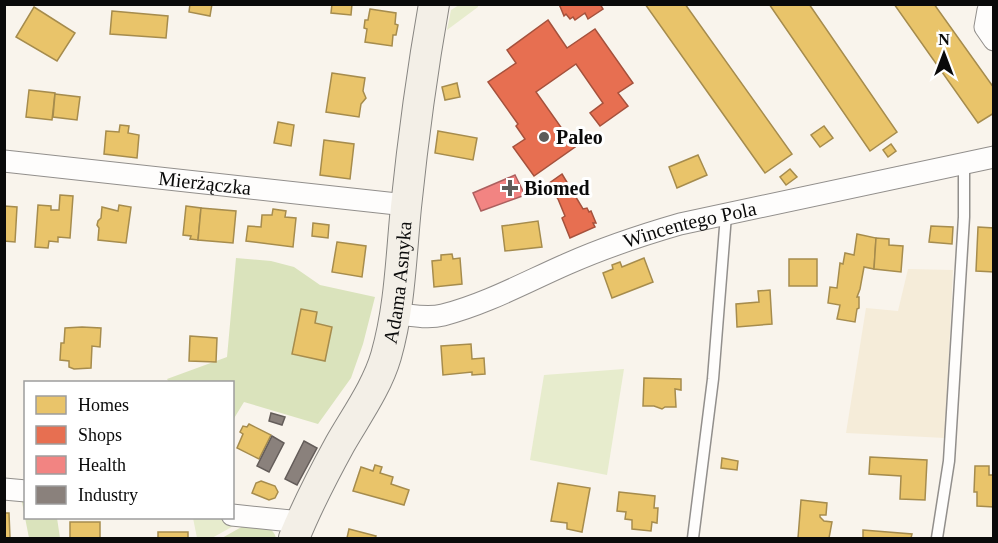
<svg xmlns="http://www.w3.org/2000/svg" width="998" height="543" viewBox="0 0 998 543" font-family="'Times New Roman',serif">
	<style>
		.farmland { fill: #f5ecd9 }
		.green { fill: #e7eccd }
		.forest { fill: #dae3bc }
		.homes { fill: #e9c46a; stroke: #a68c4d; stroke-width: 1.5 }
		.shops { fill: #e76f51; stroke: #a5513c; stroke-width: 1.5 }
		.health { fill: #f28482; stroke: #ac5f5e; stroke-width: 1.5 }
		.industry { fill: #8a817c; stroke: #645d5a; stroke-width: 1.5 }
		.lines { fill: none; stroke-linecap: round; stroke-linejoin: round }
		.lane-casing { stroke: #928f8c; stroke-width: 13 }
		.street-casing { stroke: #928f8c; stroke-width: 23 }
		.secondary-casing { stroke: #888682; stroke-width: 32 }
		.lane { stroke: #fefdfc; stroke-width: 10 }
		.street { stroke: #fefdfc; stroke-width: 21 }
		.secondary { stroke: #f3efe7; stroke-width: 30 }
		.poi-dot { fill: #5e5c59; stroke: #fff; stroke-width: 2 }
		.labels { text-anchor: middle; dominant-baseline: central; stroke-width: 6; stroke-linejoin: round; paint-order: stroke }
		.poi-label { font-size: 20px; font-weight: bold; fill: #0a0a0a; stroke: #fff; text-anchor: start }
		.street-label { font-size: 20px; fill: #0a0a0a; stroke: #fff }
	</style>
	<rect width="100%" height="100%" fill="#f9f4ec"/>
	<path class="farmland" d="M908 269 953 270 945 438 846 433 866 308 898 311Z"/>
	<g class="green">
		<path d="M459 5H478V7L447 30 451 10Z"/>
		<path d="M624 369 607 475 530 460 544 375Z"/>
		<path d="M193 518 244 520 212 538H197Z"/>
	</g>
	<g class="forest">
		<path d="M236 258 271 261 294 267 320 285 375 297 363 344 351 378 318 424 244 402 233 420 232 382H169L167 379 227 357Z"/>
		<path d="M21 497H25L26 518H57L60 538H29Z"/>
		<path d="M245 525C257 526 273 524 276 538H222Z"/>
	</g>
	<g class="homes">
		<path d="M190 4H212L210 16 189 12Z"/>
		<path d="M332 4H352L351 15 331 13Z"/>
		<path d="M645 4H685L792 154 765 173Z"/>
		<path d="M769 4H809L897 132 870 151Z"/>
		<path d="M894 4H934L994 88V113L978 123Z"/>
		<path d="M34 7 75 33 57 61 16 37Z"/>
		<path d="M370 9 396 13 395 24 398 25 396 35H393L392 46 365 42 367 29 364 28 365 20H368Z"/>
		<path d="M112 11 168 16 166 38 110 34Z"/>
		<path d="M332 73 365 78 363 91 366 98 361 104 359 117 326 112Z"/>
		<path d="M457 83 460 97 445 100 442 87Z"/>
		<path d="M29 90 55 93 52 120 26 117Z"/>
		<path d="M55 94 80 97 77 120 53 117Z"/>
		<path d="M278 122 294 125 291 146 274 143Z"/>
		<path d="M120 125 129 126 128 133 139 135 137 158 104 154 106 131 119 132Z"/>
		<path d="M824 126 833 138 820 147 811 135Z"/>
		<path d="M438 131 477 138 473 160 435 153Z"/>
		<path d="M324 140 354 144 350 179 320 175Z"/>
		<path d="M891 144 896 151 888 157 883 150Z"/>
		<path d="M698 155 707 175 677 188 669 167Z"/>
		<path d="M790 169 797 177 786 185 780 177Z"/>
		<path d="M60 195 73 196 70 238 58 237V242L49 241 48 248 35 247 38 205 51 206V210H59Z"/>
		<path d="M119 205 131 207 126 243 98 240 99 228 97 225 98 221 101 218 102 207 118 211Z"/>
		<path d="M4 206 17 207 15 242 4 241Z"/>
		<path d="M186 206 201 208 198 240 190 239 191 236 183 235Z"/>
		<path d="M201 208 236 211 233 243 198 240Z"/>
		<path d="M273 209 286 211 285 217 296 218 293 247 246 241 248 226 261 227 262 215H272Z"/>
		<path d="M538 221 542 247 505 251 502 226Z"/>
		<path d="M313 223 329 225 328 238 312 236Z"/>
		<path d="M931 226 953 227 952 244 929 242Z"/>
		<path d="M978 227 994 228V272L976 271Z"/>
		<path d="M857 234 876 238 874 269 864 267 860 289 857 297H859V308L857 309 855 322 837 319 840 305 828 303 830 287 837 288 840 263 843 264 845 253 854 255Z"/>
		<path d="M876 238 889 239V245L903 246 901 272 874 269Z"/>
		<path d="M337 242 366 246 362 277 332 272Z"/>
		<path d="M452 254 453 259 460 258 462 284 434 287 432 261 441 260V255Z"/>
		<path d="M644 258 653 282 612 298 603 273 613 269 612 265 620 262 622 267Z"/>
		<rect x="789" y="259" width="28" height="27"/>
		<path d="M770 290 772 324 737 327 736 304 759 302 758 291Z"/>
		<path d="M301 309 317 312 315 323 332 327 325 361 292 354Z"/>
		<path d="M82 327 101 328 100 347 92 346 91 368 74 369 69 367V361L60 360 61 343H64L65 328Z"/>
		<path d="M190 336 217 338 216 362 189 361Z"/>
		<path d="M471 344 472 359 484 358 485 374 472 375V372L443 375 441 346Z"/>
		<path d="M644 378 681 379V390L675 389 676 407H665L662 409 654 406H643Z"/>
		<path d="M249 424 271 435 259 459 237 448 243 434 240 432 243 426 247 427Z"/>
		<path d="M870 457 927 460 925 500 900 499 901 476 869 474Z"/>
		<path d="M722 458 738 461 737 470 721 468Z"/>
		<path d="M375 465 382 467 380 473 393 477 391 484 409 490 404 505 353 491 361 467 373 471Z"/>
		<path d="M975 466H989V475H994V507L977 506V492H974Z"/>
		<path d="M261 481 275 486 278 492 275 498 269 500 252 493 256 483Z"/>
		<path d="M558 483 590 488 582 532 567 529V523L551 521Z"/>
		<path d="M619 492 655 496 654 508H658L657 523 652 522 651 531 632 529V520L625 519 626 512 617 511Z"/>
		<path d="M801 500 827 503 826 515H820V517L824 521 832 522 829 538H798Z"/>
		<path d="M4 513H9L10 538H4Z"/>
		<rect x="70" y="522" width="30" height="16"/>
		<path d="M349 529 376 536 375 538H347Z"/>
		<path d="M863 530 912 534 911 538H863Z"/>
		<rect x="158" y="532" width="30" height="6"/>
	</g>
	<g class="shops">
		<path d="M559 4H600L603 9 588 19 585 13 575 20 573 17 570 19 566 14 564 16Z"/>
		<path d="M548 20 567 48 595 29 633 83 618 93 628 106 600 126 590 113 603 103 576 64 536 92 575 147 534 176 513 147 525 139 516 126 518 124 488 82 516 63 507 50Z"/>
		<path d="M562 174 583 209 587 208 589 212 591 211 596 223H593L595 227 570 238 562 218 565 216 558 199 548 184Z"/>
	</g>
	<path class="health" d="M515 175 525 195 481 211 473 193Z"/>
	<g class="industry">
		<path d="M271 413 285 417 282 425 269 421Z"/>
		<path d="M272 436 284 443 269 472 257 466Z"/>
		<path d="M304 441 317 448 297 485 285 479Z"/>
	</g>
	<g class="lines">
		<defs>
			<g id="lane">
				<path d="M693 538 713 379 726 215"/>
				<path d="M937 538 949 461 964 217V163"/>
			</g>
			<g id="street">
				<path d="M994 5 988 10 985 27 994 40"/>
				<path id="s1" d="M4 161 406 205"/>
				<path id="s2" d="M397 314C412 315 427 319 443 315 486 304 526 282 567 264 603 248 642 235 680 224L994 157"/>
				<path d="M4 489 26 491"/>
				<path d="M232 515 301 522"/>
			</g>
			<g id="secondary">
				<path id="s3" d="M294 538C307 506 323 475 340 444 356 416 377 387 386 356 400 307 401 257 406 207 413 139 422 72 434 4"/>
			</g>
		</defs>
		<use href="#lane" class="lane-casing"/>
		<use href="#street" class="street-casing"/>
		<use href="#secondary" class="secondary-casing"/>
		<use href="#lane" class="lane"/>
		<use href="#street" class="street"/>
		<use href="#secondary" class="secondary"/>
	</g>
	<g class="poi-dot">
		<circle cx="544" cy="137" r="6"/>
		<path d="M507 179h6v6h6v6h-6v6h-6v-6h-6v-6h6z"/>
	</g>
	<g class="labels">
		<g class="poi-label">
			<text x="556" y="137">Paleo</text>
			<text x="524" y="188">Biomed</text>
		</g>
		<g class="street-label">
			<text stroke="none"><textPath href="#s1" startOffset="202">Mierżączka</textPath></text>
			<text stroke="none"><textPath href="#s2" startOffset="310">Wincentego Pola</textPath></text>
			<text stroke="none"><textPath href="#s3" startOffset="279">Adama Asnyka</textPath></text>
		</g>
	</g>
	<rect width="998" height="543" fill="none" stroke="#0a0a0a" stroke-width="12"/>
	<rect x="24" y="381" width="210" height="138" fill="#ffffff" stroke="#9d9d9d" stroke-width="1.5"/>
	<rect x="36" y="396" width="30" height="18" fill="#e9c46a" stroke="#9d9d9d" stroke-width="1.5"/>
	<text x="78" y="411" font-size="18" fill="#0a0a0a">Homes</text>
	<rect x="36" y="426" width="30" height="18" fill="#e76f51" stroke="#9d9d9d" stroke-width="1.5"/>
	<text x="78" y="441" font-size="18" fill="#0a0a0a">Shops</text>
	<rect x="36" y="456" width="30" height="18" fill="#f28482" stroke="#9d9d9d" stroke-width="1.5"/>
	<text x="78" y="471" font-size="18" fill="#0a0a0a">Health</text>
	<rect x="36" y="486" width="30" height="18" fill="#8a817c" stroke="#9d9d9d" stroke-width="1.5"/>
	<text x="78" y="501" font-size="18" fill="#0a0a0a">Industry</text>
	<g transform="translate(944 54)" stroke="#ffffff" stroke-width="4.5" paint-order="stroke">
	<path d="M0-4.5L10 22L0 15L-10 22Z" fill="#0a0a0a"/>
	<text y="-9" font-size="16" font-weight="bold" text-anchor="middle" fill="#0a0a0a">N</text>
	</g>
</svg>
